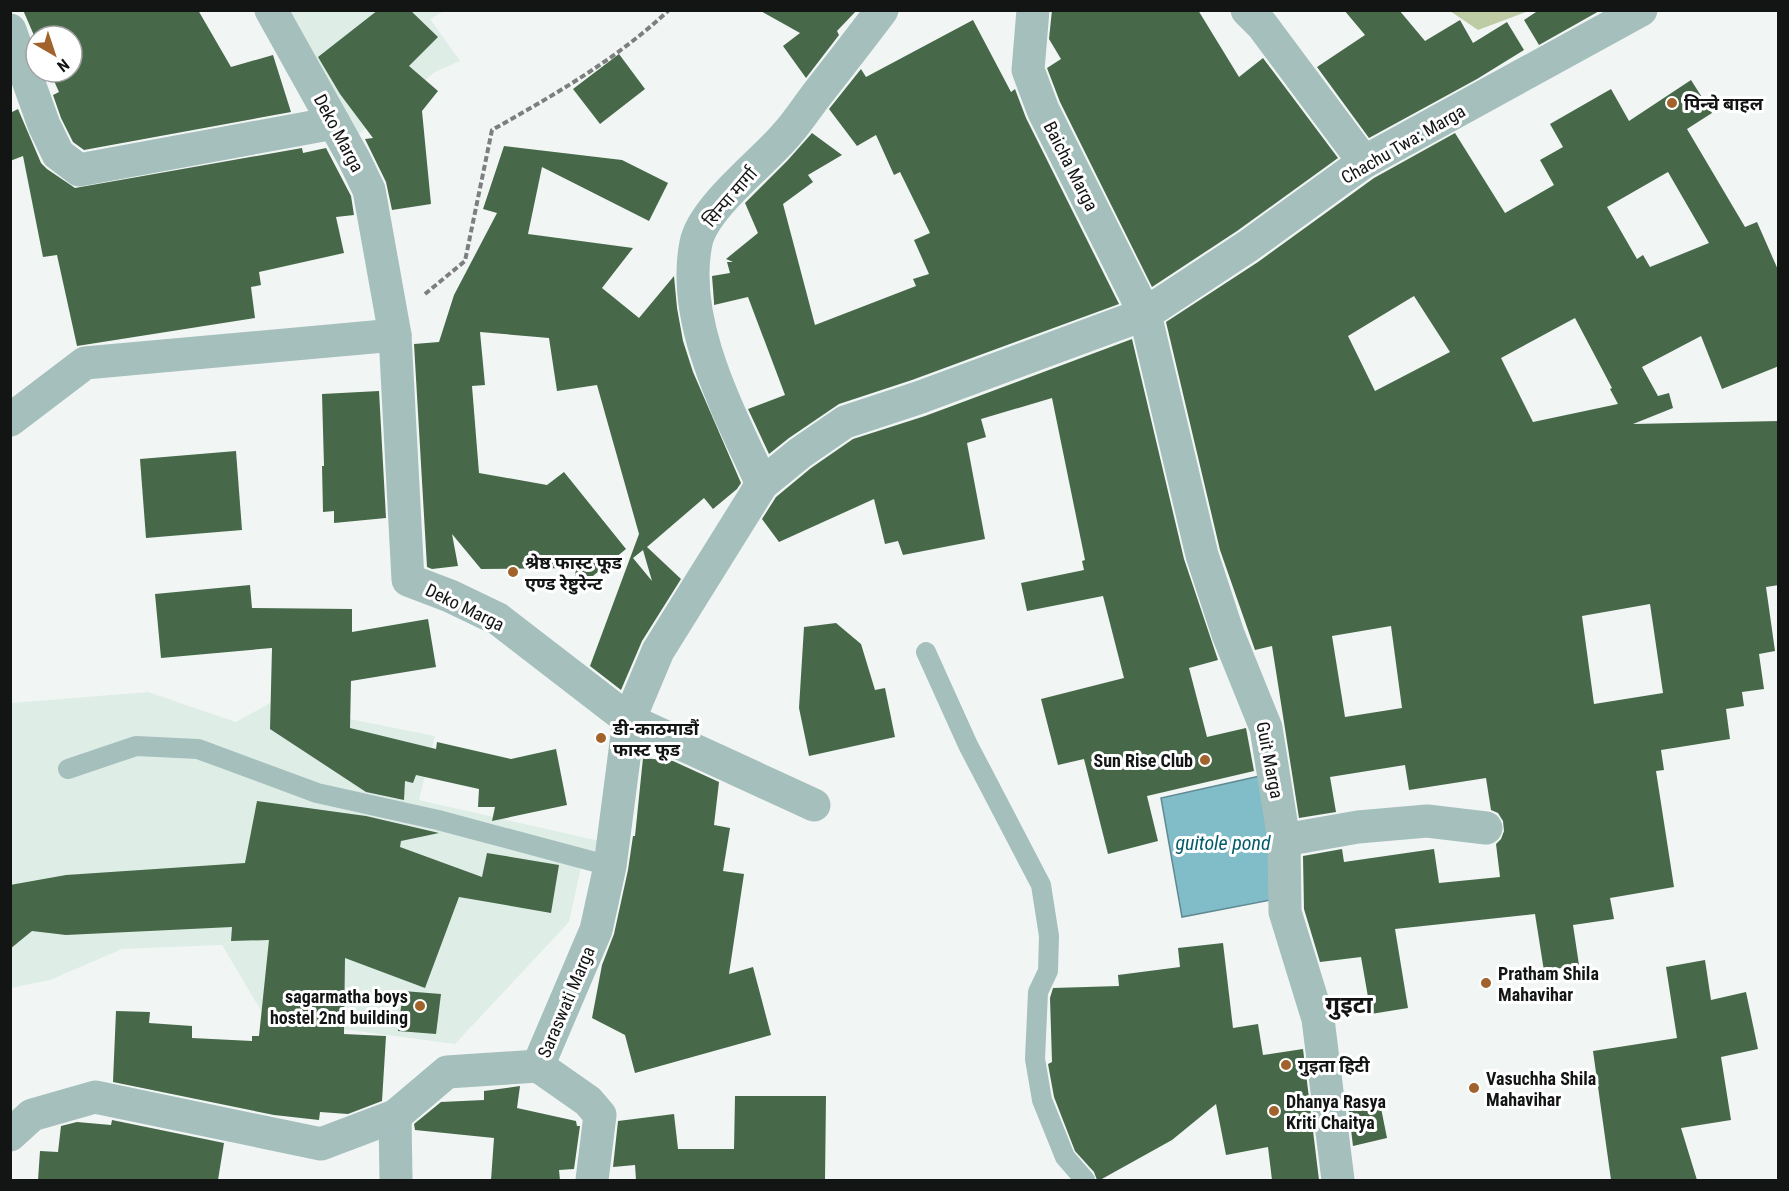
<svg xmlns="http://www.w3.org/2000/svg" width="1789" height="1191" viewBox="0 0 1789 1191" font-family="'Roboto Condensed','Noto Sans Devanagari',sans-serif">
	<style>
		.built { fill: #dfede7 }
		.green { fill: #bdcca5 }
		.water { fill: #81bcc9; stroke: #608a93; stroke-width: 1.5 }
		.building { fill: #47694a; fill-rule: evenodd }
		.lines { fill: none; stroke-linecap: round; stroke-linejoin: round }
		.path { stroke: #7d7f7f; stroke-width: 4; stroke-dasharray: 6 3; stroke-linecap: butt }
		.service { stroke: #a5bfbd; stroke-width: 20 }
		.minor { stroke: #a5bfbd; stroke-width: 33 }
		.poi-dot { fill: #a2622b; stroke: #fff; stroke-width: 2 }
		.labels { text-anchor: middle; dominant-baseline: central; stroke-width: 6; stroke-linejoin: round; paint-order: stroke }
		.poi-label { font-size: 18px; font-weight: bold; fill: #131414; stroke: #fff; text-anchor: start }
		.street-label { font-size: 18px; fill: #131414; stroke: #fff }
		.water-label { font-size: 20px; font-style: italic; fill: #035b69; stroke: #fff }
		.district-label { font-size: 24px; font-weight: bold; fill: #131414; stroke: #fff }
	</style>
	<rect width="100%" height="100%" fill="#f1f6f4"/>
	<g class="built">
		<path d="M282 11H444L430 19 460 61 435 72 354 138Z"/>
		<path d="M148 692 236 722 270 703 435 736 419 800 604 842 581 868 569 922 455 1044 266 1019 222 945 122 949 50 980 11 988V703Z"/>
	</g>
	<path class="green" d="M1450 11H1529L1478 30Z"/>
	<path class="water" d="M1269 774 1271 900 1182 917 1161 798Z"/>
	<g class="building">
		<path d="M23 10H198L231 67 273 55 291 112 84 150 73 142 61 118 53 95 59 92 50 72H72V36H36V40Z"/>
		<path d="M378 10H410L438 37 409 66 438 91 422 111 431 204 392 210 386 182 365 139 373 138 340 94 318 57Z"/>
		<path d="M759 10H857L837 31 839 35 806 78 783 46 800 33Z"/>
		<path d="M1052 10H1198L1239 77 1263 58 1338 158 1237 231 1152 287 1060 102 1047 68 1061 59 1049 39Z"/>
		<path d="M1344 10H1399L1425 41 1460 20 1473 43 1507 22 1524 50 1477 79 1369 138 1317 67 1365 35Z"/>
		<path d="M1539 10H1601L1539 45 1524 20Z"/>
		<path d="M973 20 1011 92 1015 89 1026 118 1119 304 912 380 839 404 789 438 769 454 748 409 785 395 748 297 714 305V302L712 276 730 273 727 262H733L726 259 758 233 745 203 788 160 812 133 842 155 808 175 813 182 783 204 815 325 916 286 913 279 929 274 914 240 930 233 900 172 894 175 876 135 857 146 829 109 861 69 866 77Z"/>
		<path d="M619 54 645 89 600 124 573 89Z"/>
		<path d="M1691 80 1712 113 1687 129 1745 227 1757 222 1779 272V366L1722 389 1701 336 1642 367 1658 396 1669 393 1673 408 1633 424 1779 421V585L1766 587 1775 651 1759 654 1764 689 1742 692 1744 706 1726 709 1730 739 1661 750 1664 770 1656 771 1674 887 1610 898 1614 919 1573 925 1579 965 1544 971 1535 914 1395 929 1408 1008 1371 1014 1361 957 1320 962 1304 909 1303 856 1342 849 1344 862 1434 849 1439 883 1500 877 1496 844 1501 839 1504 831 1503 821 1498 813 1491 810 1486 778 1409 790 1405 765 1330 777 1336 812 1299 818 1272 646 1255 650 1220 550 1166 322 1258 262 1374 178 1455 133 1505 213 1554 185 1540 160 1563 147 1550 124 1611 89 1629 121ZM1668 172 1709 243 1650 267 1643 255 1637 259 1607 207ZM1414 296 1450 352 1375 391 1348 336ZM1575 318 1612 388 1610 389 1618 404 1533 422 1501 358ZM1650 604 1663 693 1594 704 1582 616ZM1391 626 1402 708 1345 717 1332 636Z"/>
		<path d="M18 109 41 163 47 169 75 188 302 148 303 153 326 148 351 196 354 215 336 217 344 253 259 272 261 285 251 287 255 318 77 346 57 255 43 257 23 156 10 161V113Z"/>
		<path d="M504 146 622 160 668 183 649 221 542 167 528 234 633 248 602 288 639 318 674 276 677 308 683 341 693 372 741 483 737 489 713 509 704 498 647 547 681 579 642 641 621 690 590 666 639 534 597 385 557 391 549 338 480 332 485 385 472 386 479 473 547 485 564 472 626 549 577 589 575 568 481 569 452 534 458 566 432 569 427 567 414 344 439 342 454 295 497 213 483 209ZM643 550 652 581 633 558Z"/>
		<path d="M1132 339 1184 559 1218 660 1189 668 1207 737 1246 728 1254 771 1147 796 1158 841 1108 854 1084 759 1058 765 1041 699 1124 678 1103 596 1027 611 1021 583 1084 570 1082 561 1085 560 1052 398 981 419 986 437 967 443 985 539 903 555 898 541 885 544 874 499 779 542 762 519 776 497 811 468 853 439 925 416Z"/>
		<path d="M379 391 386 518 334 523V511L323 512 322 466H324L322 394Z"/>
		<path d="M236 451 242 530 146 538 140 459Z"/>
		<path d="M250 585 252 608 352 609V632L428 619 436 667 351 681 350 728 436 749 437 742 511 759 556 749 567 805 492 821 495 807H478L479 789 416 775 413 783 405 781 404 800 366 792 270 729 272 648 161 658 155 594Z"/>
		<path d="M836 623 861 644 875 690 885 688 895 737 809 756 799 708 804 627Z"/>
		<path d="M643 758 673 761 719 782 714 825 730 828 723 871 744 874 729 974 753 967 771 1035 635 1073 625 1035 592 1018 602 965 614 934 628 870 633 836H635Z"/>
		<path d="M257 801 366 816 439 833 401 841 400 847 482 877 487 853 559 865 551 913 459 897 425 988 345 958 344 1034 386 1036 382 1101 348 1114 320 1112 319 1120 274 1115 113 1082 116 1011 150 1012 149 1023 192 1026V1038L252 1041V1036H259L269 940 231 941 232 927 66 935 32 931 10 949V885L66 875 245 863Z"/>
		<path d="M1223 943 1233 1028 1258 1024 1263 1055 1303 1049 1319 1180H1272L1268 1147 1226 1155 1216 1104 1172 1140 1100 1180H1097L1094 1172 1075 1151 1054 1097 1048 1064 1052 1062 1050 998 1053 988 1119 986 1118 975 1180 967 1178 948Z"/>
		<path d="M1705 960 1711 1000 1746 992 1758 1049 1721 1057 1731 1120 1681 1128 1697 1180H1611L1593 1051 1677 1038 1666 967Z"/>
		<path d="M403 991 441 994 436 1034 398 1031Z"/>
		<path d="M520 1086 517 1108 576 1121 577 1126H580L574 1169 559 1170 560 1180H491L494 1138 415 1130 414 1124 441 1102 484 1100V1091Z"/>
		<path d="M735 1096H826L825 1180H636L635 1165 613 1167 618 1121 674 1114 678 1149H734Z"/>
		<path d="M1379 1098 1387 1138 1353 1146 1348 1105Z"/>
		<path d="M112 1120 224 1143 218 1180H38L40 1151 58 1152 61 1126 77 1122 111 1125Z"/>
	</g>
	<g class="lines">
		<path class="path" d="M425 294 465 261 492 130C554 95 617 59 669 10"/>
		<g class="service">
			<path d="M926 652 968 745 1041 885 1049 936 1048 971 1038 992 1035 1059 1042 1100 1065 1157 1085 1180"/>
			<path d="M68 769 136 746 198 749 317 793 438 820 610 866"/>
		</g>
		<g class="minor">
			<path d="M271 10 354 159 369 190 395 335 408 580 450 596 498 619 629 720 814 805"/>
			<path d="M1033 10 1028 70 1043 110 1145 314 1202 555 1228 634 1266 728 1284 840 1285 912 1318 1019 1338 1180"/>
			<path d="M1247 10 1262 25 1364 162"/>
			<path d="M10 30 44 125 58 154 79 170 334 123"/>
			<path d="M10 420 85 363 395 335"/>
			<path d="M762 484C730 413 680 323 696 243 703 208 761 164 785 136 797 123 807 107 818 93 839 66 861 38 882 10"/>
			<path d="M1284 840 1358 827 1427 821 1486 828"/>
			<path d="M538 1066 588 1101 600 1115 592 1180"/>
			<path d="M395 1116 396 1180"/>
			<path d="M10 1135 32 1115 95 1097 321 1144 395 1116 447 1072 538 1066 596 930 610 866 629 720 658 651 762 484 800 453 845 422 918 398 1145 314 1248 246 1364 162 1641 10"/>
		</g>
	</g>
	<g class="poi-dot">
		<circle cx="1672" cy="103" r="6"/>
		<circle cx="513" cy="572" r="6"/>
		<circle cx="601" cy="738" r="6"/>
		<circle cx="1205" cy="760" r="6"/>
		<circle cx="1486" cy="983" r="6"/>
		<circle cx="420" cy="1006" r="6"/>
		<circle cx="1286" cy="1065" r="6"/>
		<circle cx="1474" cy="1088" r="6"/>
		<circle cx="1274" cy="1111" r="6"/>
	</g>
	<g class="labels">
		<g class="poi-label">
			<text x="1684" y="103">पिन्चे बाहल</text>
			<text x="525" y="562">श्रेष्ठ फास्ट फूड<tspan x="525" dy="21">एण्ड रेष्टुरेन्ट</tspan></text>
			<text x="613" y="728">डी-काठमाडौं<tspan x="613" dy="21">फास्ट फूड</tspan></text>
			<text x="1193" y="760" text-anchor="end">Sun Rise Club</text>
			<text x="1498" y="973">Pratham Shila<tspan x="1498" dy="21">Mahavihar</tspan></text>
			<text x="408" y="996" text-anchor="end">sagarmatha boys<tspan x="408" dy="21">hostel 2nd building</tspan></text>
			<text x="1298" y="1065">गुइता हिटी</text>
			<text x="1486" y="1078">Vasuchha Shila<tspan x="1486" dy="21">Mahavihar</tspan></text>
			<text x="1286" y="1101">Dhanya Rasya<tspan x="1286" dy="21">Kriti Chaitya</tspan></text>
		</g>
		<g class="street-label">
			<text transform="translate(339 133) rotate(62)">Deko Marga</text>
			<text transform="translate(1403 144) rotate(-30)">Chachu Twa: Marga</text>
			<text transform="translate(1071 166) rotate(63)">Baicha Marga</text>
			<text transform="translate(730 197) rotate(-49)">सिन्पा मार्गा</text>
			<text transform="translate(465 607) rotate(26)">Deko Marga</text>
			<text transform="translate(1270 760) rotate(79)">Guit Marga</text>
			<text transform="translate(566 1002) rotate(-67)">Saraswati Marga</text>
		</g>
		<g class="water-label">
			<text x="1223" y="843">guitole pond</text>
		</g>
		<g class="district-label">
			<text x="1349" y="1005">गुइटा</text>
		</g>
	</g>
	<rect width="1789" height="1191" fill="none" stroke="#131414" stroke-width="24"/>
	<g transform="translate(54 54) rotate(141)"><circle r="28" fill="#ffffff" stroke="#a1a1a1" stroke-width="1.5"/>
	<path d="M0-4.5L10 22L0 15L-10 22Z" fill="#a2622b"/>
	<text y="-9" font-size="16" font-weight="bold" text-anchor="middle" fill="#131414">N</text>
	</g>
</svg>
